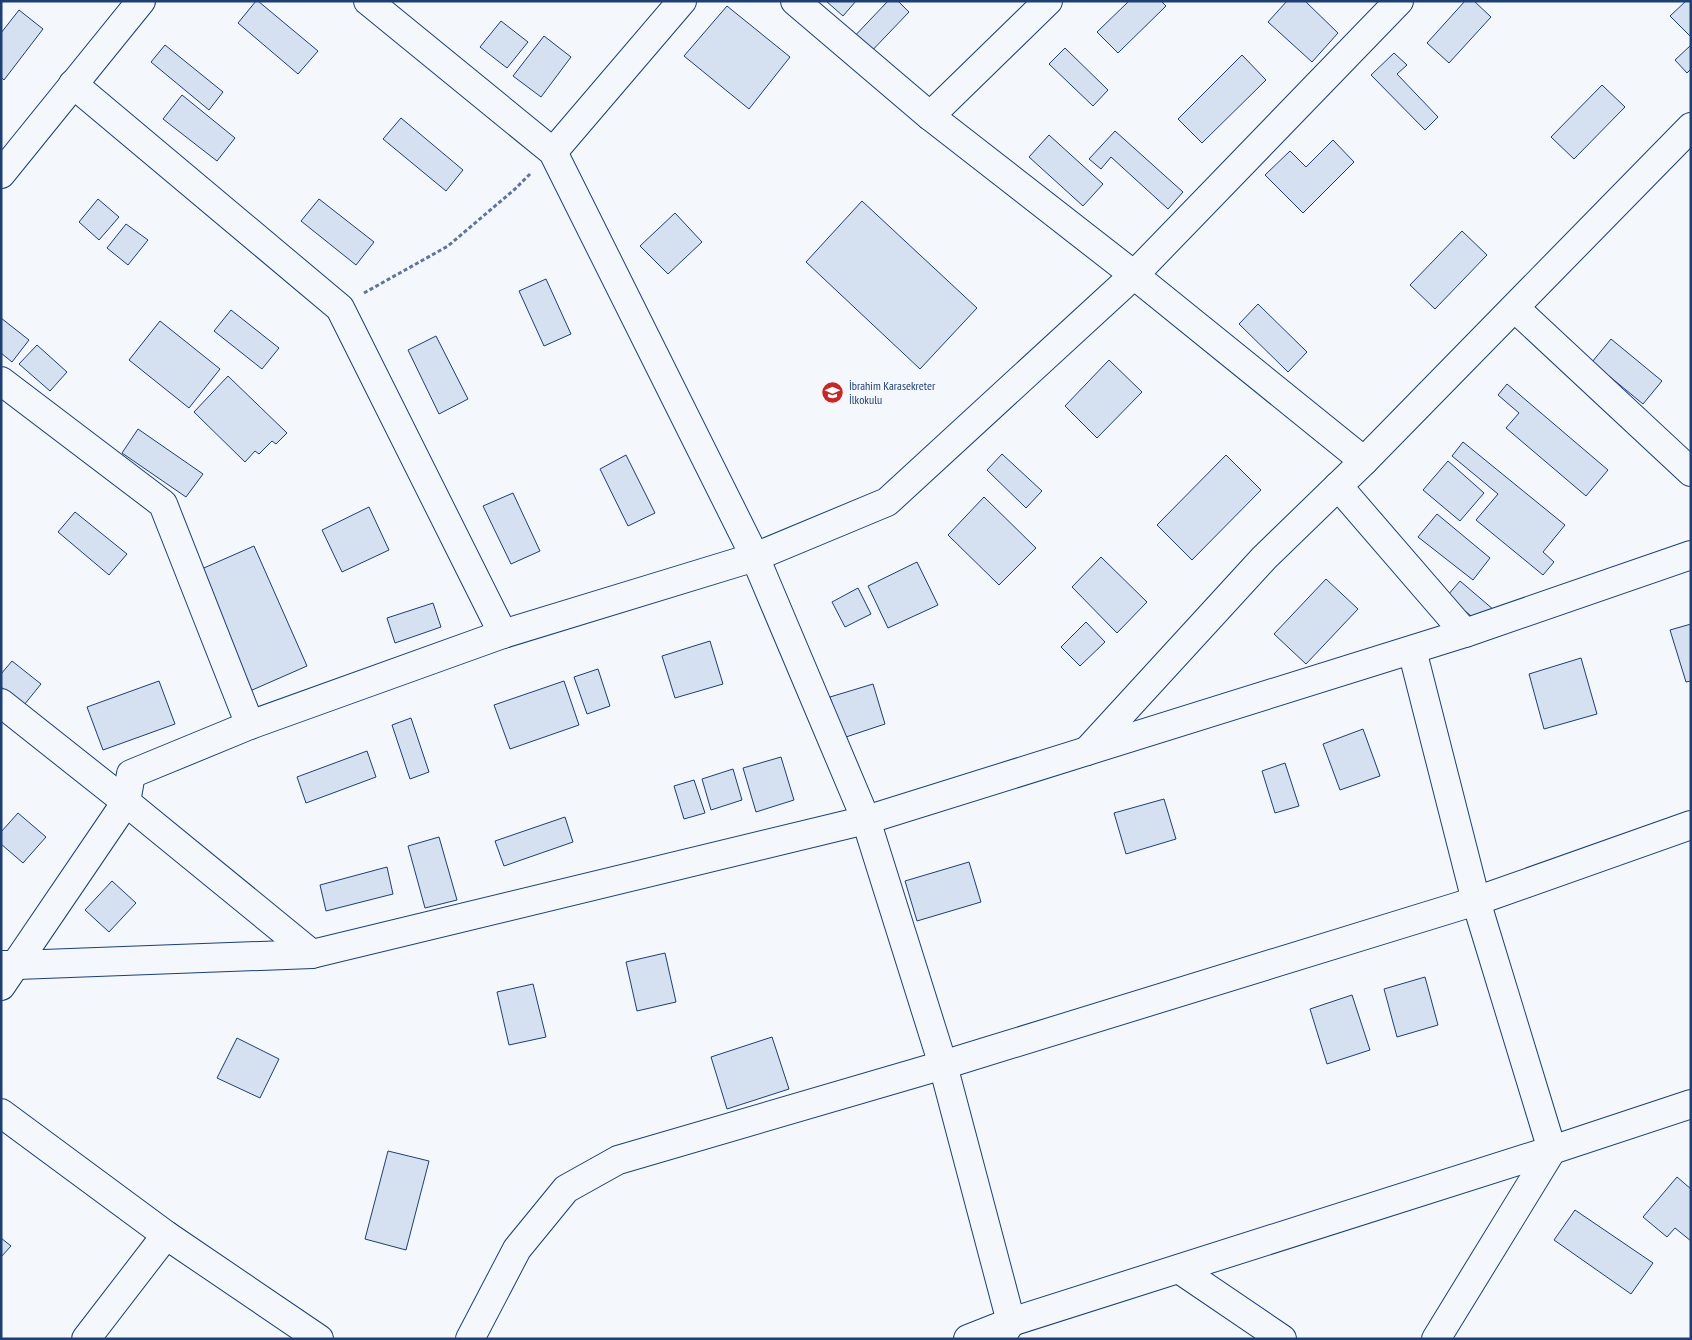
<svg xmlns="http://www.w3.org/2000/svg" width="1692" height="1340" viewBox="0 0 1692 1340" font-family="'PT Sans Narrow',sans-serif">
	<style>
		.building { fill: #d5e0f0; stroke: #1d3f73 }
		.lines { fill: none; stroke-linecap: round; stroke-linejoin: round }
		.minor-casing { stroke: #1d3f73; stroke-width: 30 }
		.path { stroke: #5e769c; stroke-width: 3; stroke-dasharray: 4 2.5; stroke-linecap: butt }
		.minor { stroke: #f4f7fb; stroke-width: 28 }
		.labels { text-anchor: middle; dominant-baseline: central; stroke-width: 4; stroke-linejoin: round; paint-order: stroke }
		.poi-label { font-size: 12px; fill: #1d3f73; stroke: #f4f7fb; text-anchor: start }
	</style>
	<rect width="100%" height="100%" fill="#f4f7fb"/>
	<g class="building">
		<path d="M256 1H258L318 51 298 74 238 23Z"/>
		<path d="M826 1H856L843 16Z"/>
		<path d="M888 1H898L909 12 865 58 849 42Z"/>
		<path d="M1129 1H1161L1166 6 1118 53 1097 32Z"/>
		<path d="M1287 1H1305L1338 33 1312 62 1268 22Z"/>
		<path d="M1465 1H1474L1491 17 1449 63 1427 43Z"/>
		<path d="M1686 1H1691V37L1670 16Z"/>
		<path d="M727 6 790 57 749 109 684 56Z"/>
		<path d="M19 10 43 29 4 80 1 77V33Z"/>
		<path d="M501 21 528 42 507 68 480 47Z"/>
		<path d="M544 36 571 57 541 97 513 76Z"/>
		<path d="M165 45 223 92 209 110 151 62Z"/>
		<path d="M1691 45V69L1687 73 1675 60Z"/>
		<path d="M1065 48 1108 90 1093 106 1049 64Z"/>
		<path d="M1394 53 1407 65 1397 74 1438 117 1425 130 1371 75Z"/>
		<path d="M1242 55 1266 80 1202 143 1178 119Z"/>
		<path d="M1602 85 1625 107 1574 159 1551 137Z"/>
		<path d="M182 95 235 138 217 161 163 119Z"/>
		<path d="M401 118 463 170 446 191 383 139Z"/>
		<path d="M1115 131 1183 192 1168 209 1111 157 1101 169 1089 159Z"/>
		<path d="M1049 135 1103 184 1083 206 1029 157Z"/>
		<path d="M1333 140 1354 162 1303 213 1265 175 1290 151 1306 167Z"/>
		<path d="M98 199 119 217 99 240 79 222Z"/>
		<path d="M319 199 374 242 356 265 301 221Z"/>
		<path d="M862 201 977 308 920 369 806 262Z"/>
		<path d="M675 213 702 242 668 274 640 246Z"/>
		<path d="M126 224 148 240 128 265 107 248Z"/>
		<path d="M1462 231 1487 255 1435 309 1410 285Z"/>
		<path d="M546 279 571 334 544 346 519 291Z"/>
		<path d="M1258 304 1307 352 1288 372 1239 324Z"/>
		<path d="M231 310 279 348 262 369 214 331Z"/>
		<path d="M1 318 29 340 12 362 1 353Z"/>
		<path d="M160 321 220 369 189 408 129 360Z"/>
		<path d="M436 336 468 399 439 414 408 350Z"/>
		<path d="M1611 339 1662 381 1643 404 1592 362Z"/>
		<path d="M37 345 67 372 50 391 19 364Z"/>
		<path d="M1109 360 1142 392 1097 438 1065 406Z"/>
		<path d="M228 376 287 433 276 444 272 441 259 454 255 451 245 462 194 412Z"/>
		<path d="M1507 384 1608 470 1586 496 1506 428 1519 413 1498 395Z"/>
		<path d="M138 429 203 474 186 497 122 453Z"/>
		<path d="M1463 442 1565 525 1543 552 1554 562 1543 575 1476 520 1498 494 1452 456Z"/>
		<path d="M1002 454 1042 491 1026 508 987 470Z"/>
		<path d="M626 455 655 513 628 526 600 469Z"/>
		<path d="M1226 455 1261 490 1192 560 1157 525Z"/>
		<path d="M1448 461 1484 493 1460 521 1423 490Z"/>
		<path d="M513 493 540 551 511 564 483 506Z"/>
		<path d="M984 497 1036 548 999 585 948 535Z"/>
		<path d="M369 507 389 550 342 572 322 530Z"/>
		<path d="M75 512 127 554 109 575 58 532Z"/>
		<path d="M1437 514 1490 558 1473 580 1418 537Z"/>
		<path d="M254 546 307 666 250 691 197 571Z"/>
		<path d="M1101 557 1147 602 1117 633 1072 587Z"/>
		<path d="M917 562 938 605 888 628 868 586Z"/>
		<path d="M1326 579 1358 609 1306 664 1274 634Z"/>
		<path d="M1460 581 1494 610 1482 625 1447 596Z"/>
		<path d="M858 588 871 614 845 627 832 602Z"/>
		<path d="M433 603 441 627 395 643 387 618Z"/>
		<path d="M1086 622 1105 642 1080 666 1061 647Z"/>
		<path d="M1691 624V681L1686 682 1670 630Z"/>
		<path d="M710 641 723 684 675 698 662 656Z"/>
		<path d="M1581 658 1597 714 1544 729 1529 674Z"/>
		<path d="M12 661 41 684 24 705 1 687V674Z"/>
		<path d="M598 669 610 706 587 714 574 677Z"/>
		<path d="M159 681 175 724 103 750 87 707Z"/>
		<path d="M564 681 579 725 510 749 494 705Z"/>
		<path d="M873 684 885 724 843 738 830 697Z"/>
		<path d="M411 718 429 772 410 779 392 725Z"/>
		<path d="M1363 729 1380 776 1340 790 1323 744Z"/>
		<path d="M367 751 376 777 306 803 297 777Z"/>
		<path d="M781 757 794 800 756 812 743 768Z"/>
		<path d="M1285 763 1299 806 1275 813 1262 771Z"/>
		<path d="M733 769 742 800 711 810 702 779Z"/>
		<path d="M694 780 705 813 684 819 674 786Z"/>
		<path d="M1164 799 1176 839 1126 854 1114 813Z"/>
		<path d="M18 813 46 837 23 863 1 844V832Z"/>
		<path d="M565 817 573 842 504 866 495 841Z"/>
		<path d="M439 837 457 900 425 908 408 846Z"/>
		<path d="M969 862 981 902 917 921 905 881Z"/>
		<path d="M387 867 393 894 326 911 320 885Z"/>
		<path d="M112 881 136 903 109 932 85 910Z"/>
		<path d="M665 953 676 1002 637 1011 626 962Z"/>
		<path d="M1425 977 1438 1025 1397 1037 1384 989Z"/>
		<path d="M533 984 546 1037 509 1045 497 992Z"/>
		<path d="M1352 995 1370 1050 1327 1064 1310 1009Z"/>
		<path d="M772 1037 789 1089 727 1109 711 1057Z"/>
		<path d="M237 1038 279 1059 260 1098 217 1078Z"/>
		<path d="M388 1151 429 1161 406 1250 365 1239Z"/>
		<path d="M1677 1177 1691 1189V1241L1675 1228 1667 1237 1643 1217Z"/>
		<path d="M1575 1210 1653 1263 1631 1294 1554 1240Z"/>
		<path d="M1 1238 11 1246 1 1257Z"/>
	</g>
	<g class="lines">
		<defs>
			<g id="minor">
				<path d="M368 1 553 152 755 557 866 820 943 1065 1011 1322 1000 1339"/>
				<path d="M795 1 930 116 1134 275 1364 461"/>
				<path d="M73 84 340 308 503 634"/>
				<path d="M930 116 1048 1"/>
				<path d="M553 152 682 1"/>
				<path d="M1 174 141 1"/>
				<path d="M1515 308 1691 472"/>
				<path d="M1 381 163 504 250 725"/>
				<path d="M1338 486 1465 633"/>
				<path d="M1412 650 1476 901 1552 1150 1436 1339"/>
				<path d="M1 703 126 802 312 954"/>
				<path d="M1087 751 1264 558 1364 461 1691 127"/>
				<path d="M2 965H17L312 954 866 820 1465 633 1691 555"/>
				<path d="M1 986 126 802 131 774 250 725 503 634 755 557 887 502 1134 275 1399 1"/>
				<path d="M1 1113 166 1235 319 1339"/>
				<path d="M1179 1269 1282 1339"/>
				<path d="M86 1339 166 1235"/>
				<path d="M470 1339 517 1249 566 1189 618 1160 943 1065 1476 901 1691 825"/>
				<path d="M968 1339 1011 1322 1552 1150 1691 1104"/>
			</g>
		</defs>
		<use href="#minor" class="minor-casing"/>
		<path class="path" d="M364 293 448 246 515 189 531 173"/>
		<use href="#minor" class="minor"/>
	</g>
	<defs>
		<symbol id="school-disc" viewBox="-11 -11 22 22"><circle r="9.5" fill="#c62828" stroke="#f4f7fb"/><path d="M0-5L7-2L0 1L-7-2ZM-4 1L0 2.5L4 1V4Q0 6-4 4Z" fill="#fff"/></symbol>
	</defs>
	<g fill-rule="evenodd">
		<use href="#school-disc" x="820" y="380" width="25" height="25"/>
	</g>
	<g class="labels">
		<g class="poi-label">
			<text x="849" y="385">İbrahim Karasekreter<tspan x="849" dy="14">İlkokulu</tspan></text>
		</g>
	</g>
	<rect width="1692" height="1340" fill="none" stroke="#1d3f73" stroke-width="5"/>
</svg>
